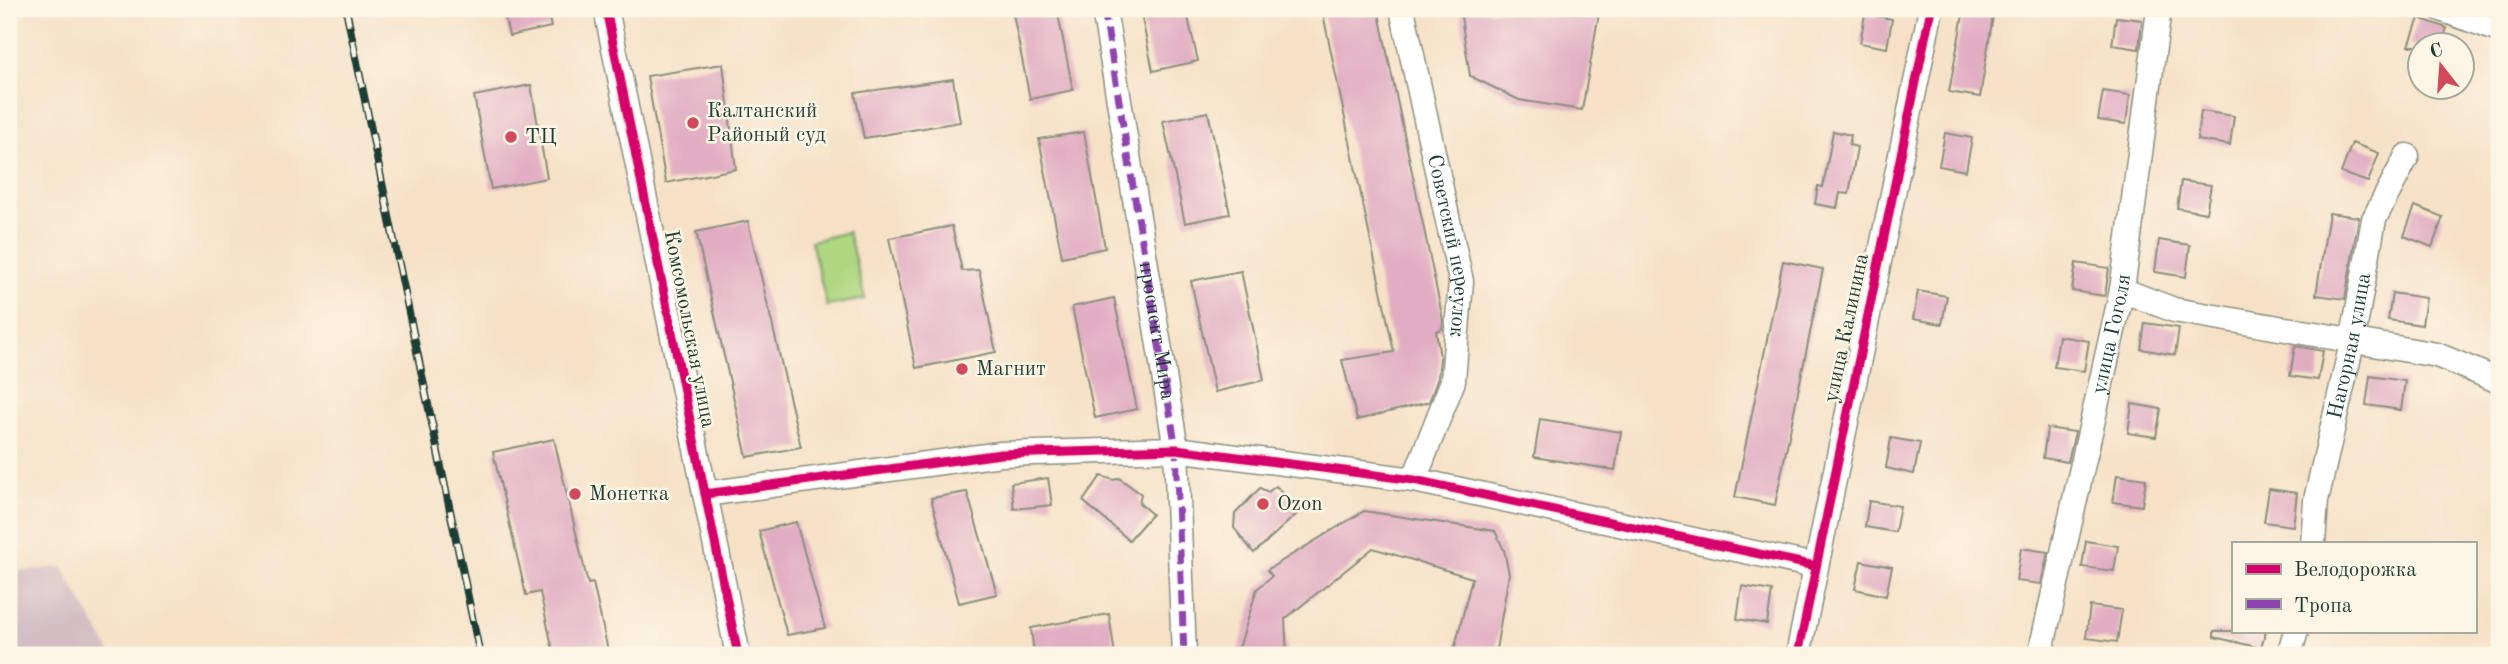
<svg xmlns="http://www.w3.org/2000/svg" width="2508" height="664" viewBox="0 0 2508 664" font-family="'Old Standard TT',serif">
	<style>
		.industrial { fill: #d2bec3 }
		.green { fill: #afd782; stroke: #678a5b; stroke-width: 2 }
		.building { fill: #e1adc3 }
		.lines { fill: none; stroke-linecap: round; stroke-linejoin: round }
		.minor-casing { stroke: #8a8f7e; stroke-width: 27 }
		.minor { stroke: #fff; stroke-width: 24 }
		.rail-casing { stroke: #1f3d34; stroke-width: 8 }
		.rail { stroke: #fcf5e5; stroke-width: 5; stroke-dasharray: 16; stroke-linecap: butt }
		.quiet { stroke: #8e44ad; stroke-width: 7; stroke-dasharray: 14 7; stroke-linecap: butt }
		.cycleway-casing { stroke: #fcf5e5; stroke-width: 13 }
		.cycleway { stroke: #d6006c; stroke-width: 9 }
		.poi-dot { fill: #d1495b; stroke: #fcf5e5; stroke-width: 2.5 }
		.labels { text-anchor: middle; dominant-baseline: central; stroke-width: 5; stroke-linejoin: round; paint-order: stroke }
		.poi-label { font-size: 21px; fill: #1f3d34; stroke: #fcf5e5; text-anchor: start }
		.street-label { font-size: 21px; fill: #1f3d34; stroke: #fcf5e5 }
	</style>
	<rect width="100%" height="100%" fill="#fcf5e5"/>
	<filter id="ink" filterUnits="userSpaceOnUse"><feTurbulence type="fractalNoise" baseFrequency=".0143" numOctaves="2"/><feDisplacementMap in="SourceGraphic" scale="14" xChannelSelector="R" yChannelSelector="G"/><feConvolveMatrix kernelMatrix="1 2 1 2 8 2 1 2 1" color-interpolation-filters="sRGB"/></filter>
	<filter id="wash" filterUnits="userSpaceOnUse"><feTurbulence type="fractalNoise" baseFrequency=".00686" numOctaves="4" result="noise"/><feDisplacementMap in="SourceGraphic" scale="28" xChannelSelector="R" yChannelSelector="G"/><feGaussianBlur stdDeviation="1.57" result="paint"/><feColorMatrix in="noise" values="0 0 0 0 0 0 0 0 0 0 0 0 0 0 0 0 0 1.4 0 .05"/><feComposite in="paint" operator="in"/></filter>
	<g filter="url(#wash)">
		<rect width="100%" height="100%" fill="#f6e1c7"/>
		<path class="industrial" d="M62 567 112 655H9V572Z"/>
		<path class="green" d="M848 232 865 299 827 306 811 241Z"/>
		<g id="blocks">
			<g class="building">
				<path d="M503 9H547L551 27 509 36Z"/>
				<path d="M1012 9H1057L1073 90 1030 99Z"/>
				<path d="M1140 9H1186L1198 61 1153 71Z"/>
				<path d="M1322 9H1378L1443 320 1442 329 1436 331 1440 358 1438 378 1429 402 1357 420 1342 360 1394 352Z"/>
				<path d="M1964 9H1994L1980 97 1949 92Z"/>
				<path d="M1460 10 1599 13 1582 110 1519 100 1470 76Z"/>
				<path d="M1865 14 1892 19 1887 48 1860 43Z"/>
				<path d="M2116 17 2142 20 2139 49 2112 45Z"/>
				<path d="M2419 18 2447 28 2441 46H2409Z"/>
				<path d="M723 64 736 169 666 183 647 76Z"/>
				<path d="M953 79 960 122 864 138 855 93Z"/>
				<path d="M531 85 547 178 491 189 474 96Z"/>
				<path d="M2103 91 2130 95 2126 124 2098 120Z"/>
				<path d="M2201 111 2234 116 2230 145 2197 140Z"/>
				<path d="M1208 112 1230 214 1185 223 1163 121Z"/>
				<path d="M1833 131 1851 135 1849 145 1857 147 1849 194 1840 193 1837 208 1815 204 1818 186 1823 187Z"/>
				<path d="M1084 132 1105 248 1062 257 1039 139Z"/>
				<path d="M1945 133 1972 138 1966 171 1939 166Z"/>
				<path d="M2352 143 2379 153 2368 182 2341 173Z"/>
				<path d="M2181 181 2211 185 2206 213 2177 208Z"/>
				<path d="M2415 206 2443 217 2432 247 2404 236Z"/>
				<path d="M2329 213 2359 217 2345 299 2316 295Z"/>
				<path d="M748 221 801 447 747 457 696 232Z"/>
				<path d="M952 226 962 271 979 270 996 352 916 368 889 238Z"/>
				<path d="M2159 240 2190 245 2186 277 2155 272Z"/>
				<path d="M1783 261 1823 269 1775 505 1735 497Z"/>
				<path d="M2076 263 2109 268 2105 296 2072 291Z"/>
				<path d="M1241 271 1264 380 1215 392 1191 281Z"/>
				<path d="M1918 291 1947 296 1942 324 1913 319Z"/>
				<path d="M2392 293 2426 298 2422 325 2388 320Z"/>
				<path d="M1114 298 1137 409 1095 418 1072 307Z"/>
				<path d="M2145 323 2179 328 2175 355 2141 349Z"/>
				<path d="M2059 336 2089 341 2084 371 2054 367Z"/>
				<path d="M2295 346 2323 351 2318 380 2290 376Z"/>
				<path d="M2370 376 2405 381 2401 410 2366 405Z"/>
				<path d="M2132 404 2161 409 2156 437 2128 433Z"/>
				<path d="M1540 419 1621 432 1615 470 1534 457Z"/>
				<path d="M2047 428 2075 432 2068 462 2043 458Z"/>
				<path d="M1891 438 1920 443 1914 474 1886 468Z"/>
				<path d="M554 439 588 584 593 583 609 655H554L540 592 526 595 493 452Z"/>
				<path d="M2117 475 2146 479 2142 506 2113 502Z"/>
				<path d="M1101 476 1114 480 1119 478 1141 494 1139 503 1152 514 1129 540 1083 501Z"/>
				<path d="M1048 478 1052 505 1014 509 1011 483Z"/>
				<path d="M1276 486 1299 512 1254 553 1234 528 1235 514 1260 488 1268 492Z"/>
				<path d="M2269 489 2297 493 2293 526 2264 522Z"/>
				<path d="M967 492 997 594 959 603 931 498Z"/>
				<path d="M1869 501 1900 506 1895 532 1865 527Z"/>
				<path d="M1364 511 1495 531 1504 550 1509 574 1495 655H1453L1472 578 1373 548 1285 619 1287 655H1237L1257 589 1272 576 1267 570Z"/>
				<path d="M796 522 825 628 787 635 759 531Z"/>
				<path d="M2086 541 2118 546 2114 571 2082 567Z"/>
				<path d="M2021 548 2048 552 2041 584 2016 581Z"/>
				<path d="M1861 561 1892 567 1886 596 1855 589Z"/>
				<path d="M1742 586 1772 591 1767 624 1737 619Z"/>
				<path d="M2090 606 2122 610 2117 642 2086 638Z"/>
				<path d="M1109 614 1115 655H1034L1031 628Z"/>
				<path d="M2214 631H2266L2261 648 2214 637Z"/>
			</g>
		</g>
	</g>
	<g filter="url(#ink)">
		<use href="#blocks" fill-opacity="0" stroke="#8a8f7e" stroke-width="2"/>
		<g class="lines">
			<defs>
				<g id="minor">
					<path d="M606 9 738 655"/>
					<path id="s1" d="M1104 9 1176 449 1184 655"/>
					<path id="s2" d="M1402 9 1461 281 1453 381 1414 480"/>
					<path d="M2441 9 2499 30"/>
					<path d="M2122 290 2174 310 2437 355 2499 381"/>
					<path d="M705 494 1001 454 1176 449 1414 480 1815 566"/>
					<path id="s3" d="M2313 543 2316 500 2352 343 2374 219 2407 156"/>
					<path d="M1798 655 1931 9"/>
					<path id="s4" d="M2040 655 2122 290 2159 9"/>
					<path d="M2289 655 2296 631"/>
				</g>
			</defs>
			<use href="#minor" class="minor-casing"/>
			<use href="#minor" class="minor"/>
			<defs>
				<path id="rail" d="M346 9 480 655"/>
			</defs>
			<use href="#rail" class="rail-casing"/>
			<use href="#rail" class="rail"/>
			<path class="quiet" d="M1104 9 1176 449 1184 655"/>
			<defs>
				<g id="cycleway">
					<path d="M606 9 738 655"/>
					<path d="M705 494 1001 454 1176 449 1414 480 1815 566"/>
					<path d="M1798 655 1931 9"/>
				</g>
			</defs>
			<use href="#cycleway" class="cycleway-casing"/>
			<use href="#cycleway" class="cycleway"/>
		</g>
	</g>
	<g class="poi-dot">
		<circle cx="693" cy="123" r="7"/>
		<circle cx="511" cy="137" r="7"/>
		<circle cx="962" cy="369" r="7"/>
		<circle cx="575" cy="494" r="7"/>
		<circle cx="1263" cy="504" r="7"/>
	</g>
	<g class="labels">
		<g class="poi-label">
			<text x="707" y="111">Калтанский<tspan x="707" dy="24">Районый суд</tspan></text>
			<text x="525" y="137">ТЦ</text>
			<text x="976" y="369">Магнит</text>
			<text x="589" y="494">Монетка</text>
			<text x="1277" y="504">Ozon</text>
		</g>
		<g class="street-label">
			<text stroke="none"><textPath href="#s2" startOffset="242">Советский переулок</textPath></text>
			<text transform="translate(1847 328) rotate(-78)">улица Калинина</text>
			<text transform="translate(689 329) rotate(79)">Комсомольская улица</text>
			<text stroke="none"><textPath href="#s1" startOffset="326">проспект Мира</textPath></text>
			<text stroke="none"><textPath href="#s4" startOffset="329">улица Гоголя</textPath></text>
			<text stroke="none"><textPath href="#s3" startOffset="201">Нагорная улица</textPath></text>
		</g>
	</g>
	<rect width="2508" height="664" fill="none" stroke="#fcf5e5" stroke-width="35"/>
	<rect x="2232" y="542" width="245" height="91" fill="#fcf5e5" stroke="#a4ab9e" stroke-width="2"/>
	<rect x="2246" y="564" width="35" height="10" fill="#d6006c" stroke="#a4ab9e" stroke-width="2"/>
	<text x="2294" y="576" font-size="21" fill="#1f3d34">Велодорожка</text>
	<rect x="2246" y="599" width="35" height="10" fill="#8e44ad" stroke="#a4ab9e" stroke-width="2"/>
	<text x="2294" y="612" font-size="21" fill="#1f3d34">Тропа</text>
	<g transform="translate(2441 66) rotate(343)"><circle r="33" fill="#fcf5e5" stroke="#a4ab9e" stroke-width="2"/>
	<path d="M0-5L12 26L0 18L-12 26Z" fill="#d1495b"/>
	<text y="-10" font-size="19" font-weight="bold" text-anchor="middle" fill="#1f3d34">С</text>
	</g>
</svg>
